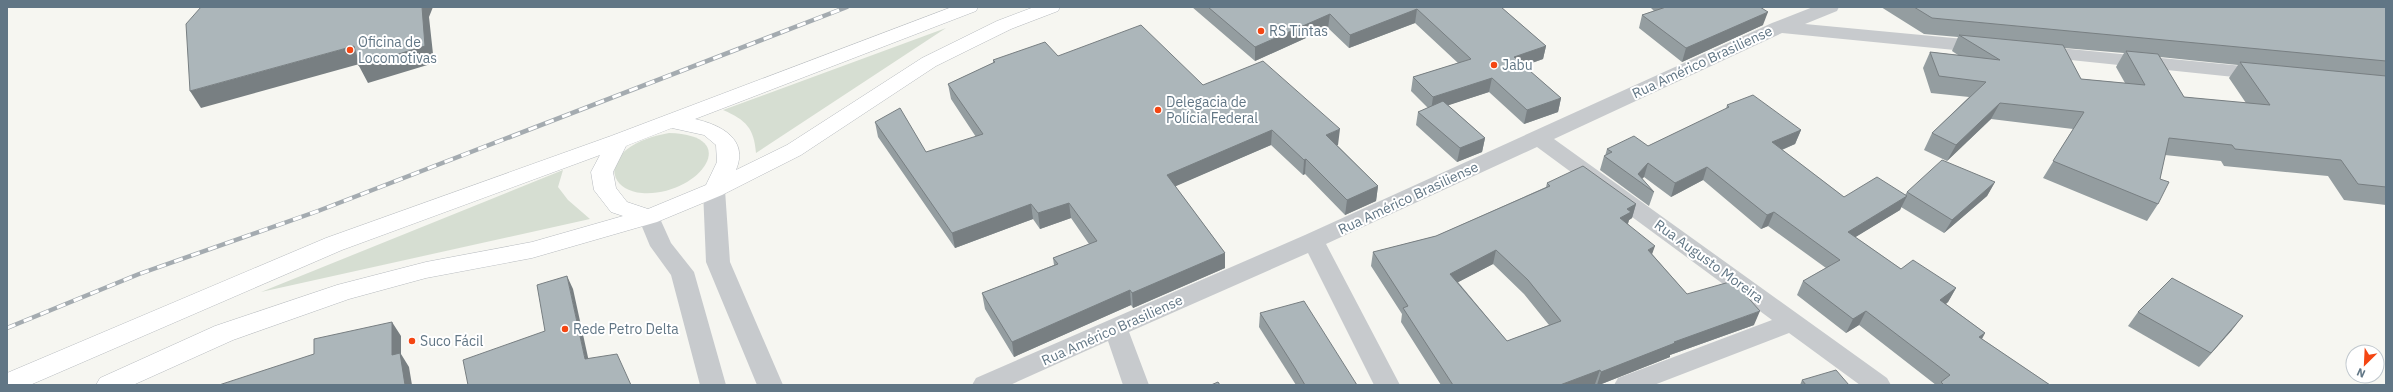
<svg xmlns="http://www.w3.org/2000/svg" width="2393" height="392" viewBox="0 0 2393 392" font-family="'IBM Plex Sans',sans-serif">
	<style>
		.green { fill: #d6ded2 }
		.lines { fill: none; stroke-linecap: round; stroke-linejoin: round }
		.primary-casing { stroke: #b7bbbf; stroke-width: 1 }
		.minor { fill: #c7cacd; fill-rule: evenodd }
		.tertiary { fill: #c7cacd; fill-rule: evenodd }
		.primary { fill: #fff; fill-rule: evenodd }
		.rail-casing { stroke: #a4abb0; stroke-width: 4.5 }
		.rail { stroke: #fff; stroke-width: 3; stroke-dasharray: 9; stroke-linecap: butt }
		.wall { fill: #949da0; fill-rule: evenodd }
		.shaded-wall { fill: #787f82 }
		.building { fill: #acb6ba; stroke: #787f82; fill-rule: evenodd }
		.poi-dot { fill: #f44613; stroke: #fff; stroke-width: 1.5 }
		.labels { text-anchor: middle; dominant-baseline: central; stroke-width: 4; stroke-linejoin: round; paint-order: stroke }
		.poi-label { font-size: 14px; fill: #617685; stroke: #fff; text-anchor: start }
		.street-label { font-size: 14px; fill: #617685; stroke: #fff }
	</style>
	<rect width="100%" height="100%" fill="#f6f6f1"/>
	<g class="green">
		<path d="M946 28 756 153C754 128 746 120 723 110Z"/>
		<path d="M669 133C746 135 697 197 642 193 615 191 604 168 626 150 639 140 653 136 669 133Z"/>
		<path d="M563 170 558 187 568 200 590 219 261 292Z"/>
	</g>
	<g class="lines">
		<defs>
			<path id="primary" d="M952 7H978L976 11 695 119C721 125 749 139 736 170L787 145 922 58 997 21 1034 7H1060L1058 11 1011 29 936 66 801 155 722 195 657 222 532 258 426 278 349 299 233 340 133 385H96L100 378 215 326 337 285 426 262 532 242 623 216 611 212 594 190 591 172 600 155 342 250 30 385H7V373L326 238 611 136ZM672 128 704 135 716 145 717 162 706 185 648 209 627 202 616 188 613 172 626 146Z"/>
		</defs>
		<use href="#primary" class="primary-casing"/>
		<g class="minor">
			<path d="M1813 7H1839L1837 11 1805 24 1985 41 1992 43 1995 47 1992 51 1985 53 1782 33 1554 139 1887 378 1891 385H1860L1789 333 1654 385H1614L1618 378 1772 320 1537 147 1326 244 1400 385H1374L1308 253 1129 332 1149 385H1123L1108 341 1010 385H972L976 378 1305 235 1772 23Z"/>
			<path d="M2039 46 2263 68 2270 70 2273 74 2270 78 2263 80 2032 56 2029 52 2032 48Z"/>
		</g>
		<g class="tertiary">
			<path d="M714 183 722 185 725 190 730 262 783 385H757L706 262 703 190 706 185Z"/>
			<path d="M649 209 657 212 671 243 694 272 726 385H700L671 275 650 246 638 217 641 212Z"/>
		</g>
		<use href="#primary" class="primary"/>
		<defs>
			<path id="rail" d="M7 328 139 274 318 211 847 7"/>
		</defs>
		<use href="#rail" class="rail-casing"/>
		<use href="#rail" class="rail"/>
	</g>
	<g class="wall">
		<path d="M1192 7H1501L1546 46 1543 59 1524 66 1561 98 1558 112 1524 124 1489 92 1448 105 1485 138 1482 152 1457 162 1416 125 1418 112 1428 108 1411 91 1413 77 1458 63 1415 23 1349 48 1328 28 1255 61Z"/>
		<path d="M1650 7H1760L1763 25 1682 62 1639 28 1642 15 1654 11Z"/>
		<path d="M1881 7H2386V205L2344 200 2328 176 2224 166 2221 161 2165 155 2160 179 2158 204 2147 221 2043 178 2073 129 1991 119 1947 161 1924 150 1932 133 1969 97 1931 93 1923 68 1930 52 1958 55 1952 51 1958 37 1924 34ZM2064 48 2124 53 2116 67 2125 83 2081 79ZM2160 57 2238 65 2229 78 2246 103 2184 97Z"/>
		<path d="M1058 56 1203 85 1338 145H1337L1378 186 1376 201 1345 215 1305 174 1303 175 1271 145 1175 186 1225 253V268L1133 308 1131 305 1014 357 985 309 982 293 1054 265 1053 258 1089 244 1071 218 1040 229 1033 219 955 248 878 137 875 122 926 152 976 137 951 99 948 84 993 63V60Z"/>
		<path d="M1727 105 1801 130 1795 144 1782 150 1844 197 1905 195 1907 192 1995 182 1987 196 1944 233 1901 207 1900 210 1855 237 1901 269 1956 288 1948 302 1946 304 1985 333 1982 339 2050 385H1936L1859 325 1846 333 1797 295 1803 281 1826 268 1768 226 1761 229 1703 180 1671 197 1644 177 1642 179 1654 192 1649 206 1600 170 1604 156H1605L1607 149 1648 146 1726 109Z"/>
		<path d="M1547 183 1636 204 1632 218 1629 220 1628 224 1652 254 1687 294 1754 325 1670 355V357L1599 385H1596L1595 384 1594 385H1441L1401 322 1402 314 1371 266 1373 252 1436 236 1546 187ZM1493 264 1524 294 1549 325 1507 341 1458 282Z"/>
		<path d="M2138 312 2232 330 2199 367 2128 326Z"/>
		<path d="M1260 313 1357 385H1296L1259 327Z"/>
		<path d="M1802 380 1849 385H1800Z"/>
	</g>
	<g class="shaded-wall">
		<path d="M422 7H433L429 17 434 63 368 83 359 66Z"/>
		<path d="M1417 9 1415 23 1349 48 1350 35Z"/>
		<path d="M1768 12 1763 25 1682 62 1686 48Z"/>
		<path d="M1330 14 1328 28 1255 61V47Z"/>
		<path d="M354 46 363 63 201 108 190 91Z"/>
		<path d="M1546 46 1543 59 1511 70 1514 57Z"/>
		<path d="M1492 78 1489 92 1431 111 1433 97Z"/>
		<path d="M1561 98 1558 112 1524 124 1527 110Z"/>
		<path d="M2000 103 1991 119 1947 161 1956 145Z"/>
		<path d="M1340 129 1338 145 1325 150 1326 135Z"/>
		<path d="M1272 130 1271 145 1167 190V175Z"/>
		<path d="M1801 130 1795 144 1767 156 1772 142Z"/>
		<path d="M1485 138 1482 152 1457 162 1460 148Z"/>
		<path d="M1306 159 1305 174 1303 175 1304 160Z"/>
		<path d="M1648 163 1644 177 1639 181 1638 174Z"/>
		<path d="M1707 167 1703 180 1671 197 1675 183Z"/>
		<path d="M1995 182 1987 196 1944 233 1952 220Z"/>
		<path d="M1378 186 1376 201 1345 215 1347 200Z"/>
		<path d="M1907 196 1900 210 1841 246 1848 232Z"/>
		<path d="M1069 203 1071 218 1040 229 1038 213Z"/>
		<path d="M1031 204 1033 219 955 248 952 233Z"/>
		<path d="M1636 204 1632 218 1629 220 1627 226 1620 218 1627 209Z"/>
		<path d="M1774 212 1768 226 1761 229 1767 215Z"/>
		<path d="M1655 246 1650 260 1648 250Z"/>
		<path d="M1496 250 1493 264 1447 288 1450 274Z"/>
		<path d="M1225 253V268L1133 308 1132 293Z"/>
		<path d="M567 276 573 289 591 371 585 359Z"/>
		<path d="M1956 288 1948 302 1933 314 1940 300Z"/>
		<path d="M1130 290 1131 305 1014 357 1012 342Z"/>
		<path d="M1760 311 1754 325 1670 355V357L1599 385H1597L1601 372 1674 342Z"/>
		<path d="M1866 311 1859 325 1846 333 1853 319Z"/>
		<path d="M2243 316 2232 330 2199 367 2211 353Z"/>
		<path d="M392 322 401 336V354L409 367 412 385H405L392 355Z"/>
		<path d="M1985 333 1977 347 1979 337Z"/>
		<path d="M1600 370 1595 384 1594 385H1560Z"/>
	</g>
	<g class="building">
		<path d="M201 7H422L425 46 359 66 354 46 190 91 186 24Z"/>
		<path d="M1208 7H1501L1546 46 1514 57 1561 98 1527 110 1492 78 1433 97 1413 77 1471 59 1417 9 1350 35 1330 14 1255 47Z"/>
		<path d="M1666 7H1760L1768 12 1686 48 1642 15Z"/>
		<path d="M1914 7H2386V61L1932 18Z"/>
		<path d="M1141 25 1203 85 1263 61 1340 129 1326 135 1378 186 1347 200 1306 159 1304 160 1272 130 1167 175 1225 253 1132 293 1130 290 1012 342 982 293 1058 264 1053 258 1097 241 1069 203 1038 213 1031 204 952 233 875 122 900 108 926 152 983 134 948 84 995 62 993 60 1045 42 1058 56Z"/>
		<path d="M1959 35 2063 45 2081 79 2145 85 2126 51 2158 54 2184 97 2270 105 2240 62 2386 76V187L2358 184 2341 160 2235 149 2232 145 2169 138 2160 179 2169 182 2158 204 2053 161 2084 112 2000 103 1956 145 1932 133 1986 82 1939 76 1930 52 2000 60Z"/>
		<path d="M1753 95 1801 130 1772 142 1844 197 1877 177 1907 196 1848 232 1901 269 1913 260 1956 288 1940 300 1985 333 1979 337 2050 385H1944L1941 382 1950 375 1866 311 1853 319 1803 281 1840 260 1774 212 1767 215 1707 167 1675 183 1648 163 1638 174 1654 192 1604 156 1612 152 1607 149 1634 136 1648 146 1729 107 1727 105Z"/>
		<path d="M1443 101 1485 138 1460 148 1418 112Z"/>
		<path d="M1942 160 1995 182 1952 220 1907 192Z"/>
		<path d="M1583 166 1636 204 1627 209 1631 212 1620 218 1655 246 1648 250 1687 294 1733 281 1760 311 1674 342 1675 343 1601 372 1600 370 1560 385H1453L1403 308 1408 306 1373 252 1436 236 1550 186 1547 183ZM1496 250 1528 280 1561 321 1507 341 1450 274Z"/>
		<path d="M567 276 585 359 617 354 631 385H468L463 360 545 331 537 285Z"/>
		<path d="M2172 278 2243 316 2211 353 2138 312Z"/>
		<path d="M1304 301 1357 385H1305L1295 368 1260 313Z"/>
		<path d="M392 322V355L400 353 405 385H219L314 354V339Z"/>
		<path d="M1836 370 1849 385H1806L1802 380Z"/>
		<path d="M1218 382 1220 385H1211Z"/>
	</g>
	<g class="poi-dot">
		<circle cx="1261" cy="31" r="4"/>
		<circle cx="350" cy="50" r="4"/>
		<circle cx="1494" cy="65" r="4"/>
		<circle cx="1158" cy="110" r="4"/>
		<circle cx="565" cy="329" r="4"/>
		<circle cx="412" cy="341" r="4"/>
	</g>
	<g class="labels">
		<g class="poi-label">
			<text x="1269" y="31">RS Tintas</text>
			<text x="358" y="42">Oficina de<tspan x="358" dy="16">Locomotivas</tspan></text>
			<text x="1502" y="65">Jabu</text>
			<text x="1166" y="102">Delegacia de<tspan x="1166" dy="16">Polícia Federal</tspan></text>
			<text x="573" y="329">Rede Petro Delta</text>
			<text x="420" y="341">Suco Fácil</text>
		</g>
		<g class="street-label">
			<text transform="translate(1702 62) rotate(-25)">Rua Américo Brasiliense</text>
			<text transform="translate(1408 198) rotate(-25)">Rua Américo Brasiliense</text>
			<text transform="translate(1709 261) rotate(36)">Rua Augusto Moreira</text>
			<text transform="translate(1112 330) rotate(-24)">Rua Américo Brasiliense</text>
		</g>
	</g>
	<rect width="2393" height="392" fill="none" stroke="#617685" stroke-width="16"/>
	<g transform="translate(2365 364) rotate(204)"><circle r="19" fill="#ffffff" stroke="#c0c8ce"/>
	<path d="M0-3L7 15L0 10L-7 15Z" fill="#f44613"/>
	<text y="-6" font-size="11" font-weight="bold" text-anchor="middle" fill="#617685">N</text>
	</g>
</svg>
